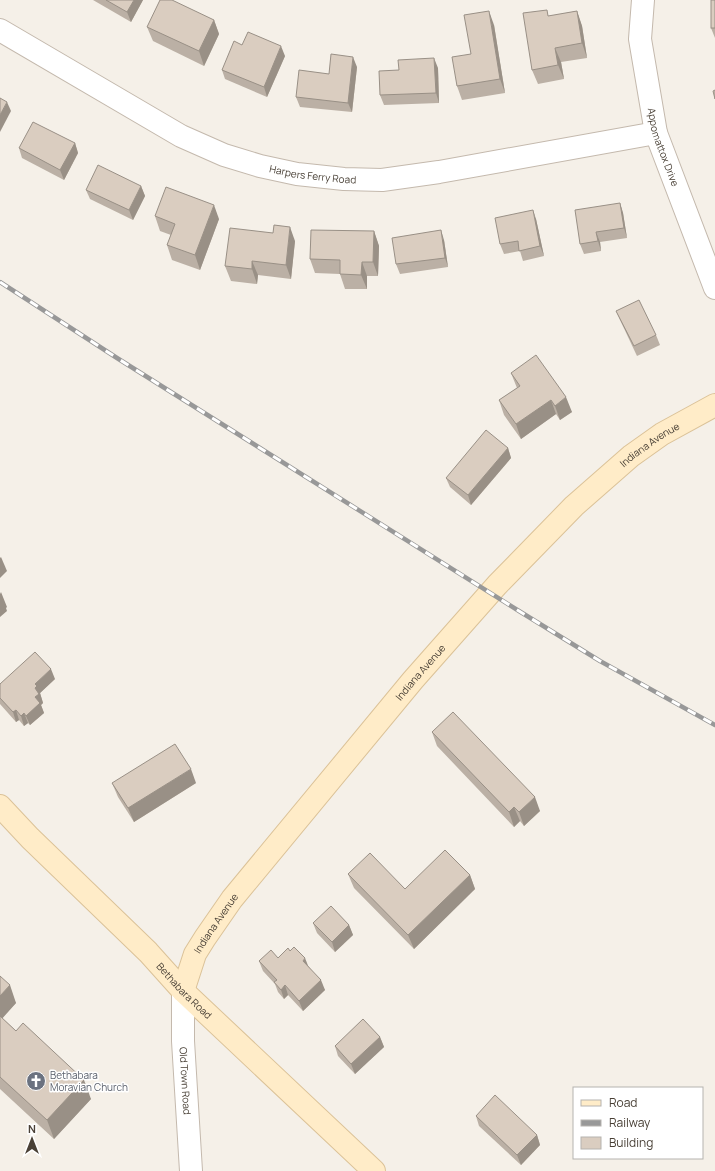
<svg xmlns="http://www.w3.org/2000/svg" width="715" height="1171" viewBox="0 0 715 1171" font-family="Manrope,sans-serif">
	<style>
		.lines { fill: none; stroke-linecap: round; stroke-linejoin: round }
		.street-casing { stroke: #c4b9ad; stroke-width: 24 }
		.secondary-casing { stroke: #dbc298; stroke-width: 24 }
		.street { stroke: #fff; stroke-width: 22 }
		.secondary { stroke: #ffecc8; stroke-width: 22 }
		.rail-casing { stroke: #989898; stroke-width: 4.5 }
		.rail { stroke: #fff; stroke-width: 3; stroke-dasharray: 9; stroke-linecap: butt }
		.wall { fill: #bbb0a5 }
		.shaded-wall { fill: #999086 }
		.building { fill: #dacdc0; stroke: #999086 }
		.labels { text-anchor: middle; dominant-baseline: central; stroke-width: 3; stroke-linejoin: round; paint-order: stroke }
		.street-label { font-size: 10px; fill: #494036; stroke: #fff }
		.worship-label { font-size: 10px; fill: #5b616d; stroke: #fff; text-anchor: start }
	</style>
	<rect width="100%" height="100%" fill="#f5f0e8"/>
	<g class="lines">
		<defs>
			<g id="street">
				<path id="s1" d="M643 0 640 39 656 133 715 288"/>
				<path id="s2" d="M0 30 181 136 224 155 260 166 297 174 344 179 382 180 439 172 656 133"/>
				<path id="s3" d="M183 991V1041L191 1171"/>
			</g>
			<g id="secondary">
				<path id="s4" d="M0 806 30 838 148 952 183 991 374 1171"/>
				<path id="s5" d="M183 991 195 954 205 938 232 899 413 680 497 585 574 506 631 456 662 434 715 405"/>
			</g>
		</defs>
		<use href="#street" class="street-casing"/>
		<use href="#secondary" class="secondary-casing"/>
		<use href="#street" class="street"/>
		<use href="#secondary" class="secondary"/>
		<defs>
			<path id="rail" d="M0 282 117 358 519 611 600 661 715 725"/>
		</defs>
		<use href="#rail" class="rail-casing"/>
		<use href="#rail" class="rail"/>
	</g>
	<g class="wall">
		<path d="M93 0H143L131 22Z"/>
		<path d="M715 0V38L711 28Z"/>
		<path d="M577 11 582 26 587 58 561 62 564 79 538 84 532 70 550 16Z"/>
		<path d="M214 20 219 34 204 66 153 41 147 27Z"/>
		<path d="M494 25 505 93 462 100 457 86 471 54Z"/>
		<path d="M242 45 285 56 267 97 225 79 222 70Z"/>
		<path d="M357 67 352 112 300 107 296 97 329 74Z"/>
		<path d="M438 68 439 103 384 105 380 95Z"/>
		<path d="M75 143 78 153 64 180 22 158 19 148Z"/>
		<path d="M141 186 145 196 133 220 90 199 86 190Z"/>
		<path d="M620 203 623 213 627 238 600 242 601 251 584 254 580 244Z"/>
		<path d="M155 216 219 219 200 270 172 260 167 245 171 235 160 231Z"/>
		<path d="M536 219 544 256 523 261 520 251 504 254 500 244Z"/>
		<path d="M374 231 379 246 378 276H367V289H345L340 274 315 273 310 259Z"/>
		<path d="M444 240 448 267 400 274 396 264Z"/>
		<path d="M295 241 291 279 258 275 257 284 231 281 225 266Z"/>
		<path d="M616 311 656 335 660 345 637 356 620 320Z"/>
		<path d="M511 373 572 412 560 420 556 414 521 439 504 415 499 400 517 388Z"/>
		<path d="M508 448 511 458 471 505 450 487 446 478Z"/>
		<path d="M55 679 40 693 43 703 41 705 44 713 30 725 28 723 24 726 19 720 16 722 0 704V684Z"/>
		<path d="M432 732 540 811 524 826 520 821 514 827 437 746Z"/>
		<path d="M112 783H196L134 822 118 797Z"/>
		<path d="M348 874 405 889 470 875 475 889 414 949 354 888Z"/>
		<path d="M313 923 349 925 353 935 335 952 317 933Z"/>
		<path d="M278 958 309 967 325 990 303 1011 288 995 284 999 278 992 275 984 263 971 259 961Z"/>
		<path d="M0 976 16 1003 2 1018 91 1099 54 1139 0 1089Z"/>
		<path d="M380 1037 384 1047 355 1074 338 1056 335 1046Z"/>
		<path d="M476 1116 537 1135 540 1145 521 1165 479 1126Z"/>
	</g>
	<g class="shaded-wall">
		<path d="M134 0H143L131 22 127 12Z"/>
		<path d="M489 11 494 25 505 93 500 79Z"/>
		<path d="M577 11 582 26 587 58 582 43Z"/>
		<path d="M214 20 219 34 204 66 199 51Z"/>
		<path d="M281 46 285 56 267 97 264 87Z"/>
		<path d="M555 48 561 62 564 79 558 65Z"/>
		<path d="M353 57 357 67 352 112 348 103Z"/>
		<path d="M434 58 438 68 439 103 436 93Z"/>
		<path d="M7 102 11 111 0 132V115Z"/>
		<path d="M75 143 78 153 64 180 60 170Z"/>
		<path d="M141 186 145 196 133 220 129 210Z"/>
		<path d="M620 203 623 213 627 238 624 228Z"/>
		<path d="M214 205 219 219 200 270 195 255Z"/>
		<path d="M533 210 536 219 544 256 540 246Z"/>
		<path d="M290 227 295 241 291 279 286 265Z"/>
		<path d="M441 230 444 240 448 267 445 258Z"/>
		<path d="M374 231 379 246 378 276 373 262Z"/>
		<path d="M596 232 600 242 601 251 598 241Z"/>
		<path d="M252 261 258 275 257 284 252 269Z"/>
		<path d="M362 262 367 276V289L361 275Z"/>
		<path d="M566 397 572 412 560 420 555 406Z"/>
		<path d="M551 400 556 414 521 439 516 424Z"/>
		<path d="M508 448 511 458 471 505 468 495Z"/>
		<path d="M1 557 7 571 0 578V558Z"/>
		<path d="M1 592 7 607 6 608 7 611 0 617V594Z"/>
		<path d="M51 669 55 679 40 693 43 703 41 705 44 713 30 725 26 716 35 697V684Z"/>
		<path d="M16 710 19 720 16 722 13 712Z"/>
		<path d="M24 713 28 723 24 726 21 716Z"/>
		<path d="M191 769 196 783 134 822 128 808Z"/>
		<path d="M535 797 540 811 524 826 519 812Z"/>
		<path d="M514 807 520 821 514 827 509 812Z"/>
		<path d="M470 875 475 889 414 949 408 935Z"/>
		<path d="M349 925 353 935 335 952 332 942Z"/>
		<path d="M305 958 309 968 303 961Z"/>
		<path d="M321 980 325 990 303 1011 299 1001Z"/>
		<path d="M10 985 16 1003 0 1021V996Z"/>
		<path d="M285 985 288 995 284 999 281 990Z"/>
		<path d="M380 1037 384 1047 355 1074 351 1064Z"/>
		<path d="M84 1080 91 1099 54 1139 47 1120Z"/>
		<path d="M537 1135 540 1145 521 1165 517 1155Z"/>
	</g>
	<g class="building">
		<path d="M106 0H134L127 12Z"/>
		<path d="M160 0H172L214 20 199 51 147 27Z"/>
		<rect x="711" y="0" width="4" height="28"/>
		<path d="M547 10 548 16 577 11 582 43 555 48 558 65 532 70 523 13Z"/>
		<path d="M489 11 500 79 457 86 452 57 471 54 464 15Z"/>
		<path d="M248 32 281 46 264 87 222 70 234 41 242 45Z"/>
		<path d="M331 54 353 57 348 103 296 97 299 70 329 74Z"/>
		<path d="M434 58 436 93 380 95 379 71 399 70 398 60Z"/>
		<path d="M715 90V99L713 91Z"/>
		<path d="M0 98 7 102 0 115Z"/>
		<path d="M33 122 75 143 60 170 19 148Z"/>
		<path d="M98 165 141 186 129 210 86 190Z"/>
		<path d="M166 187 214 205 195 255 167 245 175 224 155 216Z"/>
		<path d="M620 203 624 228 596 232 598 241 580 244 575 210Z"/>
		<path d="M533 210 540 246 519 251 518 241 500 244 495 218Z"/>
		<path d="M274 225 290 227 286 265 252 261V269L225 266 230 228 273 233Z"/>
		<path d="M311 230 374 231 373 262H362L361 275 340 274V260L310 259Z"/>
		<path d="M441 230 445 258 396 264 392 238Z"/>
		<path d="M639 300 656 335 634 346 616 311Z"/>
		<path d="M536 355 566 397 555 406 551 400 516 424 499 400 520 386 511 373Z"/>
		<path d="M486 430 508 448 468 495 446 478Z"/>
		<path d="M35 652 51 669 35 684 37 686 35 688 39 694 35 697 40 703 26 716 24 713 21 716 16 710 13 712 0 698V684Z"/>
		<path d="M453 712 535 797 519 812 514 807 509 812 432 732Z"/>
		<path d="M175 744 191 769 128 808 112 783Z"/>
		<path d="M445 850 470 875 408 935 348 874 370 853 405 889Z"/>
		<path d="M331 906 349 925 332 942 313 923Z"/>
		<path d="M294 947 305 958 303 961 321 980 299 1001 285 985 281 990 274 982 277 980 259 961 271 950 278 958 288 948 290 951Z"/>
		<path d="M0 976 10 985 0 996Z"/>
		<path d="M0 1016 16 1031 23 1023 84 1080 47 1120 0 1077Z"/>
		<path d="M363 1019 380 1037 351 1064 335 1046Z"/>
		<path d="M495 1095 537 1135 517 1155 476 1116Z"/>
	</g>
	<defs>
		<symbol id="church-disc" viewBox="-11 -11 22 22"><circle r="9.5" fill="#6b7280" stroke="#fff"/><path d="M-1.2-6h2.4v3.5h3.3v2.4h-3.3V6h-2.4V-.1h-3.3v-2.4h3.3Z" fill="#fff"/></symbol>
	</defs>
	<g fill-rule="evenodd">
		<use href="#church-disc" x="25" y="1070" width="22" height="22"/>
	</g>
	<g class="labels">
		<g class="street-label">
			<text stroke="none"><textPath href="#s1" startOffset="150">Appomattox Drive</textPath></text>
			<text stroke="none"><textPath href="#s2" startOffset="348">Harpers Ferry Road</textPath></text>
			<text stroke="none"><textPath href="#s5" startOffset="724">Indiana Avenue</textPath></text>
			<text stroke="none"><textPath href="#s5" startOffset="400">Indiana Avenue</textPath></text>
			<text stroke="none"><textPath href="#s5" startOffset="76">Indiana Avenue</textPath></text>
			<text stroke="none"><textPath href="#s4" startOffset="261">Bethabara Road</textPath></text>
			<text stroke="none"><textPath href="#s3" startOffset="90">Old Town Road</textPath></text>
		</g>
		<g class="worship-label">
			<text x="50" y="1075">Bethabara<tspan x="50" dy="12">Moravian Church</tspan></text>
		</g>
	</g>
	<rect x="573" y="1087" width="130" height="72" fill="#ffffff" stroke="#b6b3af"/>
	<rect x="581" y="1100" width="20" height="6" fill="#ffecc8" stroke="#b6b3af"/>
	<text x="609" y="1107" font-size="12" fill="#494036">Road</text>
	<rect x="581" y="1120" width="20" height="6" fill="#989898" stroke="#b6b3af"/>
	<text x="609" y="1127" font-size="12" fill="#494036">Railway</text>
	<rect x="581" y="1137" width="20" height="12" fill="#dacdc0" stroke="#b6b3af"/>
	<text x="609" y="1147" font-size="12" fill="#494036">Building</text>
	<g transform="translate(32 1139)" stroke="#ffffff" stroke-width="3" paint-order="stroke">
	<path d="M0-3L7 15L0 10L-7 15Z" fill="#494036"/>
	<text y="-6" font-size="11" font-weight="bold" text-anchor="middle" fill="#494036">N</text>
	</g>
</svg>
